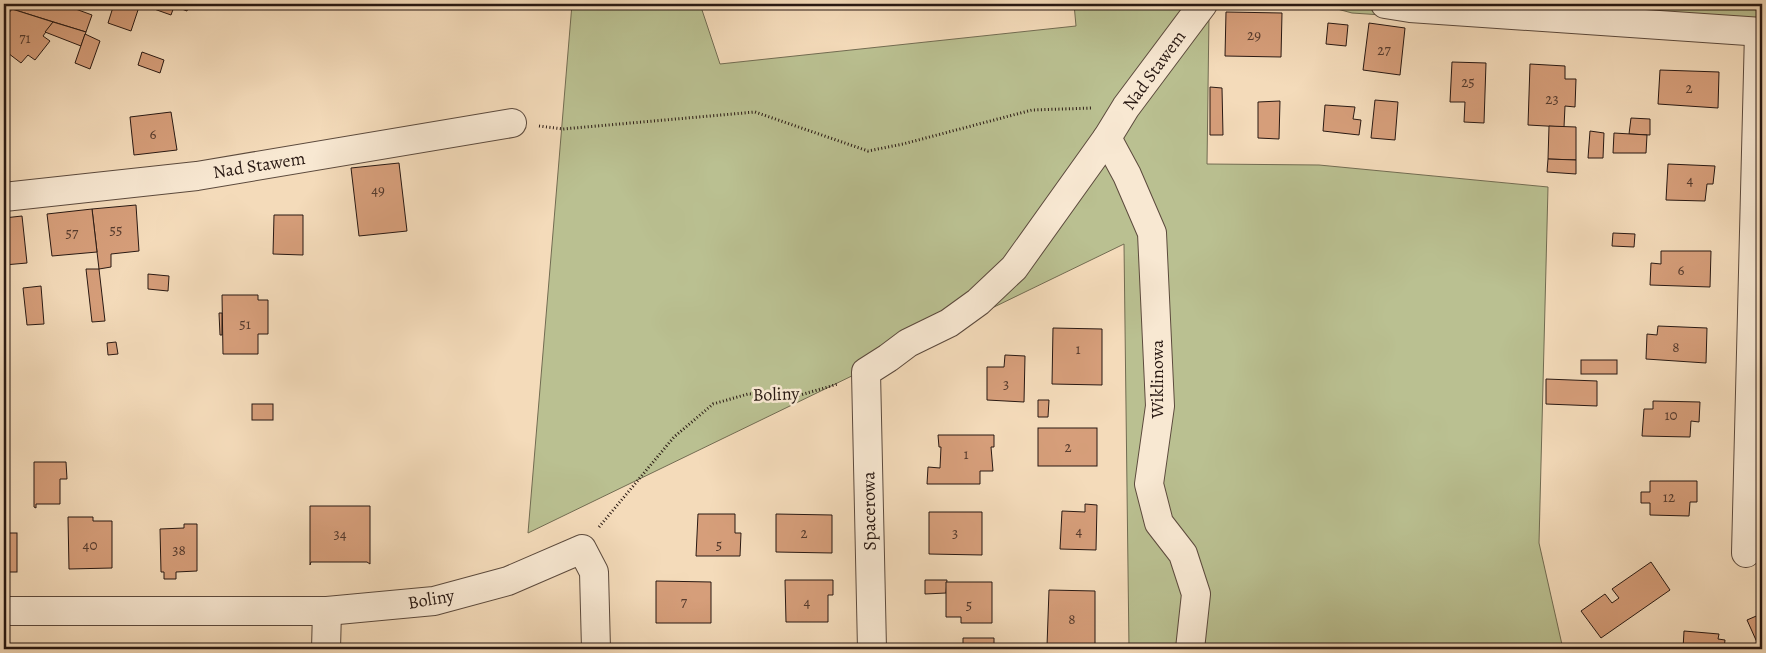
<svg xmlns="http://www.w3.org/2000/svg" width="1766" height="653" viewBox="0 0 1766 653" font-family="Alegreya,serif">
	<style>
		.green { fill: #bac091; stroke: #726c52 }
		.building { fill: #d69e7a; stroke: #291913 }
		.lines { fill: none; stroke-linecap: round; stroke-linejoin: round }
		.minor-casing { stroke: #5c4a3d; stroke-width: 30 }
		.path { stroke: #291913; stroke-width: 3; stroke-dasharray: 1 2.5; stroke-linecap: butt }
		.minor { stroke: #f8e8d2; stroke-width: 28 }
		.labels { text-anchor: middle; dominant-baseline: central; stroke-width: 5; stroke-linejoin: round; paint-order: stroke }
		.number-label { font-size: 15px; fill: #543a2d }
		.street-label { font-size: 18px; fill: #291913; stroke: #f8e8d2 }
	</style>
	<rect width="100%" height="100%" fill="#f4dbba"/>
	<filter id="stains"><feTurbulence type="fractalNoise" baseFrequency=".004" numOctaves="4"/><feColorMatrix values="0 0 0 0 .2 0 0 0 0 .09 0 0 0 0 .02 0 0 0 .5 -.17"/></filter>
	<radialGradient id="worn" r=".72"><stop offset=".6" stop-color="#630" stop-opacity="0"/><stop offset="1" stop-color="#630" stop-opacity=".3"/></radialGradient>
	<g class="green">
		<path d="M572 4H700L720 64 1076 26 1074 4H1217L1209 15 1207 164 1319 165 1548 187 1539 543 1563 649H1129L1124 244 528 533Z"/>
		<path d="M1319 4H1762V40L1352 13Z"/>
	</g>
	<g class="building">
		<path d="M16 4H62L92 15 86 32 12 9Z"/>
		<path d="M114 4H140L131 31 108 23Z"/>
		<path d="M140 4H175L171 15Z"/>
		<path d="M175 4H189L187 11 174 6Z"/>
		<path d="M12 9 53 22 43 36 50 41 35 60 28 55 21 63 4 50V19Z"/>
		<path d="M1226 12 1282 13 1281 57 1225 56Z"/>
		<path d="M53 22 86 32 81 46 45 32Z"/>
		<path d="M1328 23 1348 25 1346 46 1326 44Z"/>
		<path d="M1369 23 1405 28 1400 75 1363 70Z"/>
		<path d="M85 34 100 41 90 69 75 63Z"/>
		<path d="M142 52 164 60 160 73 138 65Z"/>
		<path d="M1452 62 1486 63 1484 123 1464 122 1465 102H1450Z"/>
		<path d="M1530 64 1565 66V79H1576L1575 107 1565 106 1564 127 1528 125Z"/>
		<path d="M1660 70 1719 72 1718 108 1658 104Z"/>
		<path d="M1210 87 1222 88 1223 135H1210Z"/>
		<path d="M1375 100 1398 102 1395 140 1371 138Z"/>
		<path d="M1280 101 1279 139 1258 138V102Z"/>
		<path d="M1325 105 1355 107 1353 119 1361 120 1359 135 1323 131Z"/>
		<path d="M171 112 177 150 134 155 130 117Z"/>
		<path d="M1631 118 1650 119V135L1629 134Z"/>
		<path d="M1549 126 1576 127V160L1548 159Z"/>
		<path d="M1590 131 1604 133 1603 158H1588Z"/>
		<path d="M1614 133 1647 135 1646 153H1613Z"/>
		<path d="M1548 159 1576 160V174L1547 172Z"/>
		<path d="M399 163 407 231 359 236 351 168Z"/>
		<path d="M1668 164 1715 166 1713 184H1707L1705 201 1666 200Z"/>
		<path d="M136 205 139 251 111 254V267L99 269 92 209Z"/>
		<path d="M92 209 97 252 52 256 47 214Z"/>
		<path d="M274 215H303V255L273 254Z"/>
		<path d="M22 216 27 263 4 265V218Z"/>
		<path d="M1613 233 1635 234 1634 247 1612 246Z"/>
		<path d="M1661 251H1711L1710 287 1650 285 1651 263 1661 264Z"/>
		<path d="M86 269H99L105 321 92 322Z"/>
		<path d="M148 274 169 276 168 291 148 289Z"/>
		<path d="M41 286 44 324 27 325 23 288Z"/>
		<path d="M222 295H258V300H268V334H258V354H223Z"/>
		<path d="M219 313H222V335H220Z"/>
		<path d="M1658 326 1707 328 1706 363 1646 359 1647 334 1657 335Z"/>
		<path d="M1053 328 1102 329V385L1052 384Z"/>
		<path d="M116 342 118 354 108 355 107 343Z"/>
		<path d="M1005 355 1025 356 1024 402 987 400V367H1004Z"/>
		<rect x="1581" y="360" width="36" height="14"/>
		<path d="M1546 379 1597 381V406L1546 404Z"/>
		<path d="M1038 400H1049L1048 417H1038Z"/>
		<path d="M1653 401 1700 402 1699 422 1691 421 1690 437 1642 436 1644 409H1653Z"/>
		<rect x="252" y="404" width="21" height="16"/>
		<rect x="1038" y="428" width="59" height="38"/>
		<path d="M938 435H994V447H991L993 471H980V484H927L928 467 940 468 941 447H939Z"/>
		<path d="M34 462H66L67 479H60V504H36V508L34 507Z"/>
		<path d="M1650 481H1697V502H1690L1689 516 1650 515V503H1641V492H1650Z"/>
		<path d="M1085 504 1097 505 1096 550 1060 549 1062 511 1085 512Z"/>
		<path d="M310 506H370V564L367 562H311L310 565Z"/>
		<path d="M929 512H982V555L929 554Z"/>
		<path d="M698 514H735V533H741L740 556H696Z"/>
		<path d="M776 514 832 515V553L776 552Z"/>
		<path d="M68 517H93V521H112V568L69 569Z"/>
		<path d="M184 524H197V571L176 572V579H164V572H161L160 529 184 528Z"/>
		<rect x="4" y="533" width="13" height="39"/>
		<path d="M1651 562 1670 590 1601 638 1581 611 1605 594 1612 603 1619 598 1612 589Z"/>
		<path d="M785 580H833V595H828V622H786Z"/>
		<path d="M925 580H947L946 593 925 594Z"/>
		<path d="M656 581 711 582V623H656Z"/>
		<path d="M946 582H992V623H961V617H946Z"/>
		<path d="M1049 590 1095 591V649H1034V646H1047Z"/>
		<path d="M1761 614 1762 617V649H1760L1747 620Z"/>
		<path d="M1684 631 1719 634 1718 639 1725 640 1724 649H1683Z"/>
		<path d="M963 638H994V649H925V647L963 646Z"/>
		<rect x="653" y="648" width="57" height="1"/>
		<rect x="781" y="648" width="50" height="1"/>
	</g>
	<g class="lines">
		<defs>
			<g id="minor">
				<path d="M1385 4 1410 8 1762 32"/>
				<path d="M1107 138 1127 175 1152 233 1160 406 1149 484 1159 523 1183 554 1196 594 1190 649"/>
				<path d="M4 197 197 176 512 123"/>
				<path d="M1746 553 1759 32"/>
				<path d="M4 611H327L434 601 508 581 582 549 594 572 596 649"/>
				<path d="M326 649 327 611"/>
				<path d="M872 649 866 372 888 358 908 343 949 323 978 302 1014 268 1107 138 1126 107 1203 4"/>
			</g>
		</defs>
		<use href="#minor" class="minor-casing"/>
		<g class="path">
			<path d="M539 126 563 129 755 112 868 151 903 144 1032 110 1093 108"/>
			<path d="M599 527 674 437 713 404 748 394 797 396 838 384"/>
		</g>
		<use href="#minor" class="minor"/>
	</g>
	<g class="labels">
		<g class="number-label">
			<text x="1254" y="35">29</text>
			<text x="25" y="38">71</text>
			<text x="1384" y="50">27</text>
			<text x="1468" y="82">25</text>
			<text x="1689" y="88">2</text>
			<text x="1552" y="99">23</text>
			<text x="153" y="134">6</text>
			<text x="1690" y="180">4</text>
			<text x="378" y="190">49</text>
			<text x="116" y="230">55</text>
			<text x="72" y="233">57</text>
			<text x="1681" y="270">6</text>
			<text x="245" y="324">51</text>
			<text x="1676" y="347">8</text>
			<text x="1078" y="349">1</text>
			<text x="1006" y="384">3</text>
			<text x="1671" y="415">10</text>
			<text x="1068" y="447">2</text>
			<text x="966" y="454">1</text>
			<text x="1669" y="497">12</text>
			<text x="1079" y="531">4</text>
			<text x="804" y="533">2</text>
			<text x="955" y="533">3</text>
			<text x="340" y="534">34</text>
			<text x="90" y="545">40</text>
			<text x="719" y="545">5</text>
			<text x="179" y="550">38</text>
			<text x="684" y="602">7</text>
			<text x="807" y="602">4</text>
			<text x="969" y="605">5</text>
			<text x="1072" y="619">8</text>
		</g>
		<g class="street-label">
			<text transform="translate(1154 70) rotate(-54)">Nad Stawem</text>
			<text transform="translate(259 165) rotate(-9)">Nad Stawem</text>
			<text transform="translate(1157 379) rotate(-90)">Wiklinowa</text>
			<text transform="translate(776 394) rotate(-2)">Boliny</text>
			<text transform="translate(869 511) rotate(-91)">Spacerowa</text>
			<text transform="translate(431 599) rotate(-10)">Boliny</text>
		</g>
	</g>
	<rect width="1766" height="653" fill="none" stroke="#f4dbba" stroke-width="20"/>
	<rect x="5" y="5" width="1756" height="643" fill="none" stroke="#291913" stroke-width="2.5"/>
	<rect x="10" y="10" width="1746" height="633" fill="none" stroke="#291913"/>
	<rect width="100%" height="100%" filter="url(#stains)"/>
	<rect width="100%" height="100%" fill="url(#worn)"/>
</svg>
